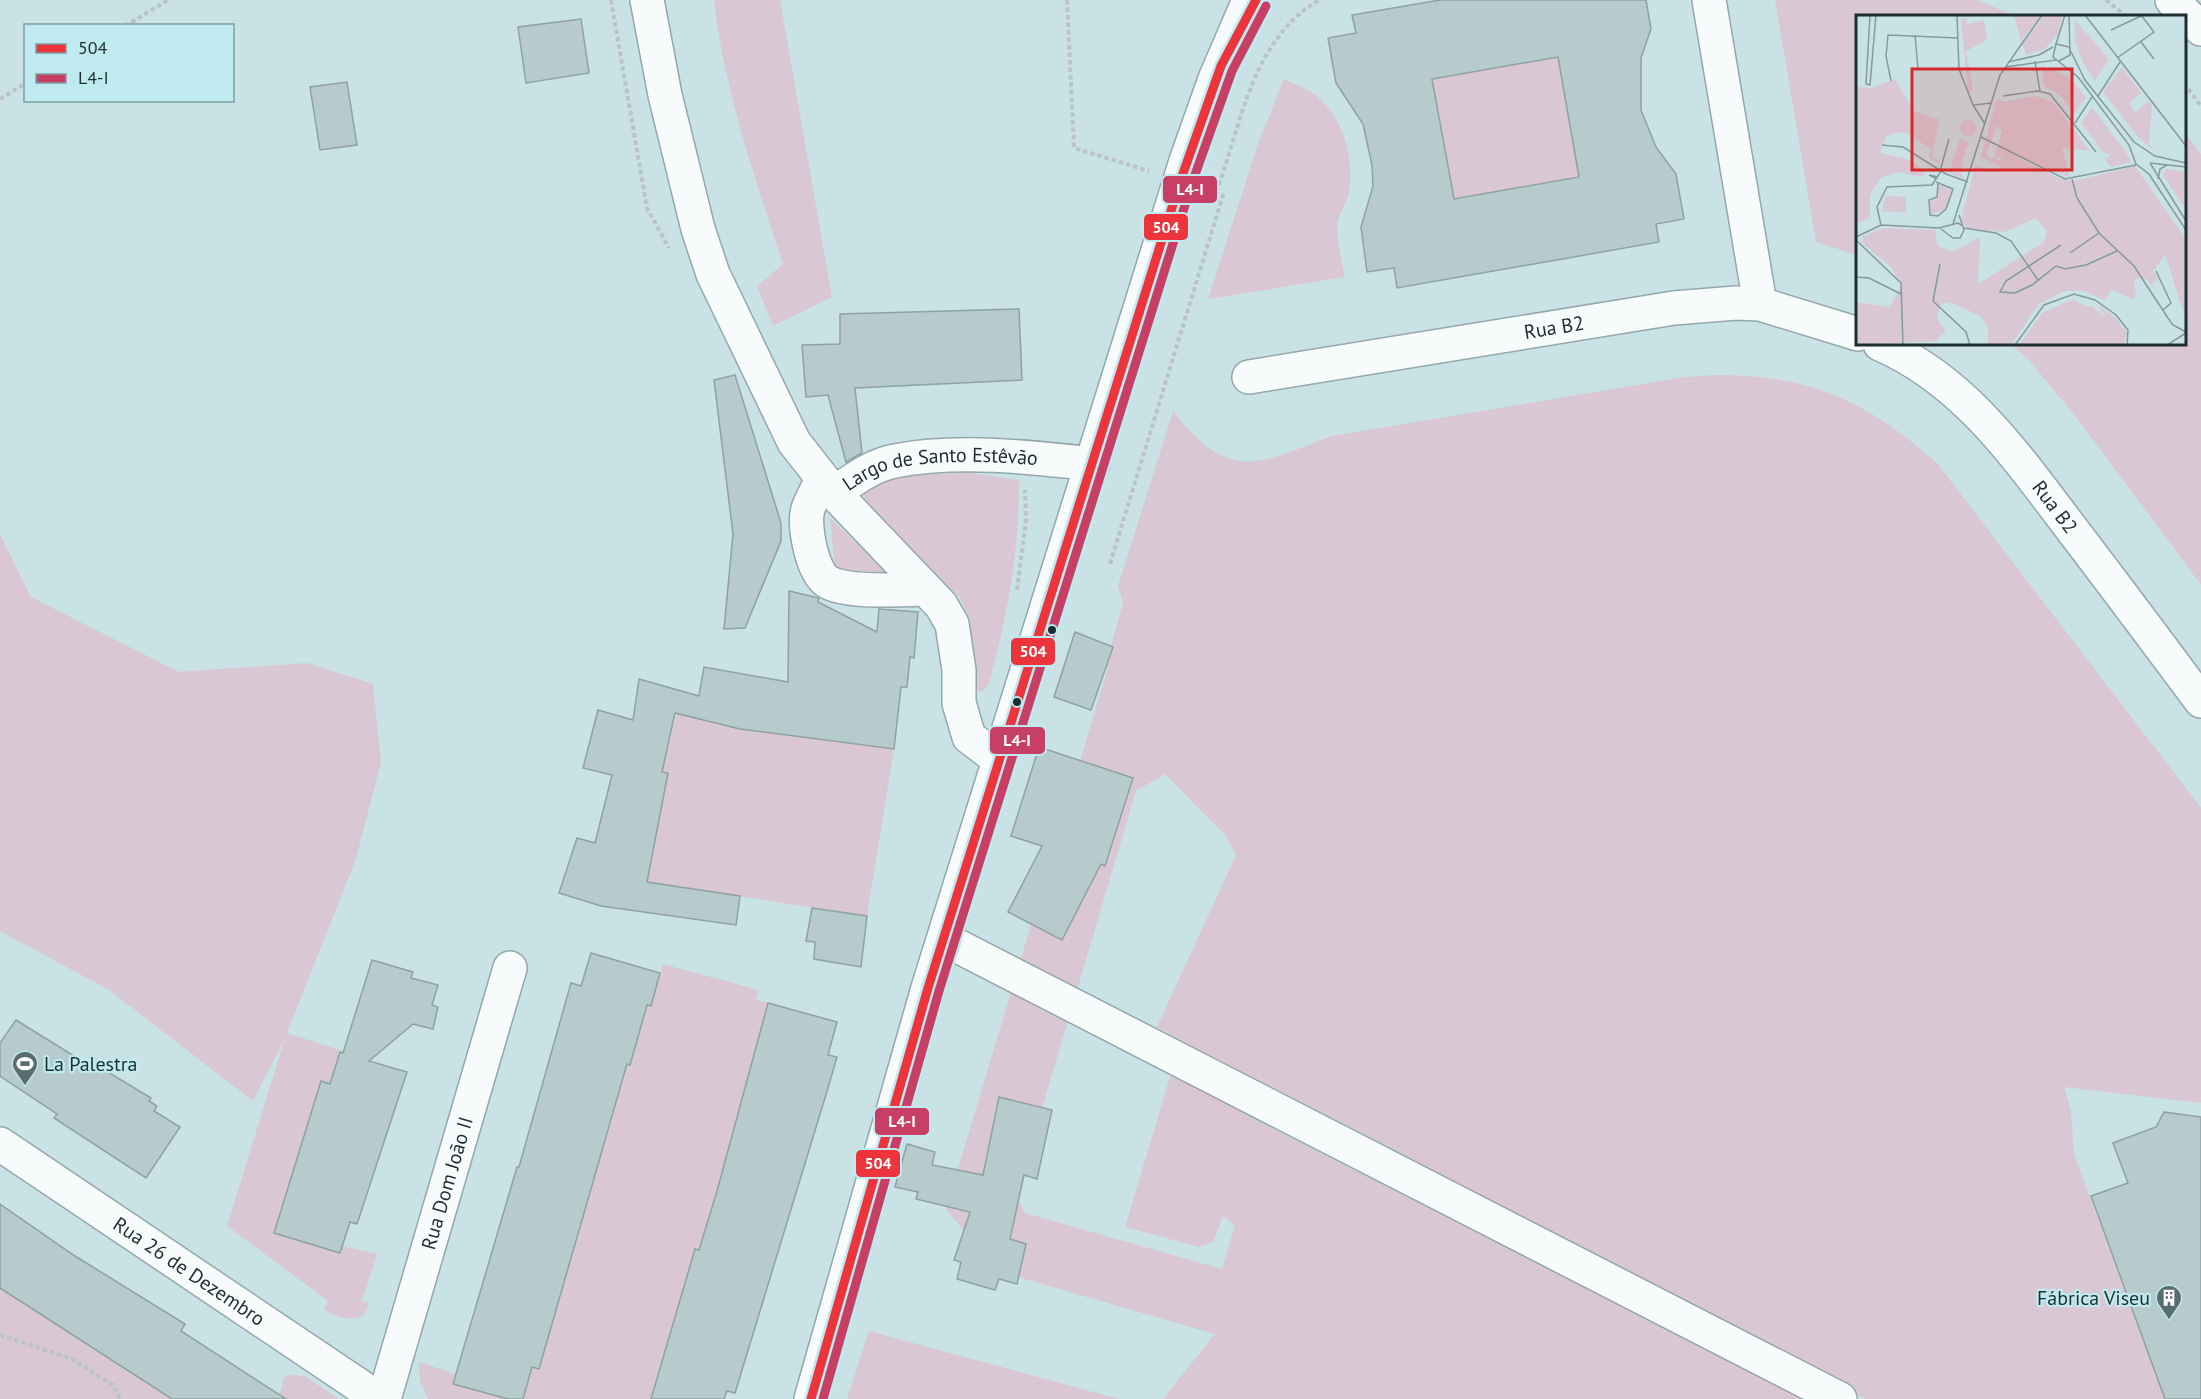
<svg xmlns="http://www.w3.org/2000/svg" width="2201" height="1399" viewBox="0 0 2201 1399" font-family="'PT Sans',sans-serif">
	<style>
		.green { fill: #d9c8d3; fill-rule: evenodd }
		.building { fill: #b7cacc; stroke: #8ea1a3; stroke-width: 1.5; fill-rule: evenodd }
		.lines { fill: none; stroke-linecap: round; stroke-linejoin: round }
		.minor-casing { stroke: #94a7aa; stroke-width: 36 }
		.major-casing { stroke: #94a7aa; stroke-width: 36 }
		.path { stroke: #bbc3c4; stroke-width: 4; stroke-dasharray: 4.5 3; stroke-linecap: butt }
		.minor { stroke: #f7fbfb; stroke-width: 33 }
		.major { stroke: #f7fbfb; stroke-width: 33 }
		.bus-1-casing { stroke: #beeaf0; stroke-width: 14 }
		.bus-2-casing { stroke: #beeaf0; stroke-width: 14 }
		.bus-1 { stroke: #ec343c; stroke-width: 9 }
		.bus-2 { stroke: #c83f66; stroke-width: 9 }
		.bus-dot { fill: #1d2e30; stroke: #beeaf0; stroke-width: 2 }
		.labels { text-anchor: middle; dominant-baseline: central; stroke-width: 4.5; stroke-linejoin: round; paint-order: stroke }
		.street-label { font-size: 20px; fill: #1d2e30; stroke: #beeaf0 }
		.poi-label { font-size: 20px; fill: #1d2e30; stroke: #beeaf0; text-anchor: start }
		.inset-road { fill: none; stroke: #849a9d; stroke-width: 1.5 }
		.view { fill: #d62828; fill-opacity: 0.15; stroke: #d62828; stroke-width: 3 }
		.inset-edge { fill: none; stroke: #1d2e30; stroke-width: 3 }
		.line-badge { stroke: #beeaf0; stroke-width: 2 }
		.badge-label { font-size: 16px; text-anchor: middle; font-weight: bold; fill: #fff }
	</style>
	<rect width="100%" height="100%" fill="#c9e2e5"/>
	<g class="green">
		<path d="M714 0H780L832 297 773 326 757 286 783 264C755 178 724 90 714 0Z"/>
		<path d="M1775 0H1977L2015 16H1858L1857 255 1816 242Z"/>
		<path d="M1558 57 1579 177 1454 199 1432 79Z"/>
		<path d="M1284 79C1297 85 1310 90 1320 99 1345 121 1354 161 1349 192 1347 203 1337 216 1337 227 1337 243 1342 261 1345 277L1208 299 1258 144Z"/>
		<path d="M2185 133 2201 154V585L2079 421 2029 360 2010 344H2184Z"/>
		<path d="M1716 375C1812 375 1865 400 1937 463L2201 808V1103L2064 1087 2071 1111 2074 1154 2165 1399H1865L1314 1110 1306 1137 1808 1399H1163L1215 1334 976 1265 964 1231 946 1209 1107 671 1106 663 1123 603 1118 586 1173 411C1229 483 1257 465 1331 436L1684 377ZM1165 774 1226 836 1236 855 1157 1027 1181 1040 1125 1227 1199 1247 1213 1242 1223 1216 1235 1225 1222 1269 1025 1213 1016 1196 1136 791ZM1261 1082 1290 1097 1282 1124 1254 1109Z"/>
		<path d="M970 473 1019 480C1019 557 1008 611 989 684L982 692 976 690 974 684 965 608 960 598 871 509 863 494 891 476Z"/>
		<path d="M830 518 889 574 835 568Z"/>
		<path d="M0 534 31 597 179 672 307 663 373 684 381 762 356 859 287 1033 342 1051 330 1084 321 1081 309 1143 302 1141 293 1171 301 1174 291 1204 283 1202 274 1232 339 1253 342 1246 377 1254 362 1301 369 1303 364 1316C348 1321 338 1318 324 1309L328 1301 227 1226 285 1038 253 1101 109 990 0 931Z"/>
		<path d="M677 713 740 729 894 749 867 916 647 882 668 773 662 772Z"/>
		<path d="M663 964 759 990 756 1000 768 1003 759 1035 768 1038 726 1193 716 1191 707 1221 714 1224 669 1374 659 1372 651 1399H523L532 1367 539 1369 547 1342V1305L558 1307 565 1281 558 1279 567 1244 576 1245 583 1219 575 1217C610 1151 623 1075 640 1003L651 1005Z"/>
		<path d="M0 1288 172 1399H0Z"/>
		<path d="M869 1331 1119 1399H847Z"/>
		<path d="M419 1362 455 1374 453 1384 508 1399H428L420 1381Z"/>
		<path d="M285 1375 305 1376 339 1399H278Z"/>
	</g>
	<g class="building">
		<path d="M1440 0H1646L1651 29 1641 58V110L1656 147 1676 174 1684 219 1656 224 1659 242 1397 288 1394 268 1367 272 1361 227 1373 186 1372 165 1363 124 1336 83 1328 38 1356 33 1352 15ZM1558 57 1579 177 1454 199 1432 79Z"/>
		<path d="M581 19 589 73 526 83 518 27Z"/>
		<path d="M347 82 357 145 320 150 310 87Z"/>
		<path d="M1019 309 1022 380 855 388 862 453 846 462 828 395 806 397 802 345 840 344V314Z"/>
		<path d="M735 375 781 523V541L745 628 724 629 733 534 714 380Z"/>
		<path d="M789 591 819 598 818 602 877 632 879 609 918 612 914 658 910 657 907 687H901L894 749 740 729 675 713 662 772 668 773 647 882 740 896 736 925 601 906 559 893 577 838 595 843 612 775 583 768 598 710 633 720 639 679 699 696 704 667 788 682Z"/>
		<path d="M1075 632 1113 647 1091 710 1054 697Z"/>
		<path d="M1039 747 1133 778 1105 866 1101 864 1062 940 1008 912 1042 846 1011 836Z"/>
		<path d="M812 908 867 916 861 967 814 959 815 942 806 941Z"/>
		<path d="M591 953 660 973 651 1006 647 1005 630 1065 627 1064 539 1369 532 1367 523 1399H508L453 1384 517 1167H519L571 983 581 986Z"/>
		<path d="M372 960 413 972 411 978 438 985 432 1005 438 1007 433 1029 413 1024 369 1061 407 1072 357 1224 350 1222 340 1253 274 1233 321 1081 330 1084 340 1052 343 1053Z"/>
		<path d="M768 1003 837 1022 828 1055 837 1057 828 1088 735 1393 727 1391 724 1399H651L695 1249 699 1250 717 1191Z"/>
		<path d="M16 1020 90 1066 93 1063 151 1098 149 1101 157 1106 154 1111 180 1127 146 1178 54 1118 57 1114 0 1076V1043Z"/>
		<path d="M999 1097 1052 1110 1037 1179 1024 1175 1010 1239 1026 1244 1017 1284 999 1279 995 1290 957 1279 961 1262 954 1260 970 1212 916 1199 918 1192 895 1187 907 1144 935 1152 932 1165 983 1175Z"/>
		<path d="M2164 1112 2201 1117V1399H2165L2091 1196 2128 1183 2113 1143 2156 1127Z"/>
		<path d="M0 1204 75 1256 185 1324 181 1331 286 1399H172L0 1288Z"/>
	</g>
	<g class="lines">
		<defs>
			<g id="minor">
				<path d="M647 0 665 95 698 229 713 274 794 442 834 493"/>
				<path d="M1709 0 1760 304"/>
				<path id="s1" d="M1880 344C1968 382 2021 463 2077 536 2119 591 2160 646 2201 701"/>
				<path id="s2" d="M1249 377 1674 308 1736 303 1760 304 1858 334"/>
				<path d="M822 479C818 489 811 499 808 509 803 525 812 573 828 582 847 593 903 590 925 589"/>
				<path id="s3" d="M998 759 969 737 959 703V670L952 624 941 605 834 493C852 481 872 465 895 461 957 449 1030 457 1093 464"/>
				<path d="M944 939 1840 1399"/>
				<path id="s4" d="M0 1144 379 1399"/>
				<path id="s5" d="M384 1399 510 968"/>
				<path d="M811 1399 928 988 1186 161 1215 79 1249 0"/>
			</g>
			<path id="major" d="M2172 0 2201 29"/>
		</defs>
		<use href="#minor" class="minor-casing"/>
		<use href="#major" class="major-casing"/>
		<g class="path">
			<path d="M611 0 647 208 669 248"/>
			<path d="M1067 0 1074 148 1149 171"/>
			<path d="M2106 0 2126 16"/>
			<path d="M125 26 168 0"/>
			<path d="M2184 83 2201 106"/>
			<path d="M0 99 26 83"/>
			<path d="M1210 191 1216 193C1241 126 1251 40 1319 0"/>
			<path d="M1110 564 1223 195 1216 193"/>
			<path d="M1017 590 1026 520 1025 490"/>
			<path d="M0 1335 72 1359 113 1385 120 1399"/>
		</g>
		<use href="#minor" class="minor"/>
		<use href="#major" class="major"/>
		<defs>
			<path id="bus-1" d="M811 1399 928 988 1180 182 1221 66 1256 0"/>
			<path id="bus-2" d="M823 1399 939 991 1191 186 1232 71 1266 6"/>
		</defs>
		<use href="#bus-1" class="bus-1-casing"/>
		<use href="#bus-2" class="bus-2-casing"/>
		<use href="#bus-1" class="bus-1"/>
		<use href="#bus-2" class="bus-2"/>
	</g>
	<defs>
		<symbol id="stadium-pin" viewBox="-11 -11 22 30"><path d="M0 17L-7.5 6A9.5 9.5 0 1 1 7.5 6Z" fill="#596d6f" stroke="#beeaf0"/><path d="M0-5a6.5 5 0 1 0 0 10a6.5 5 0 1 0 0-10ZM-3.5-1.8h7v3.6h-7Z" fill="#fff"/></symbol>
		<symbol id="building-pin" viewBox="-11 -11 22 30"><path d="M0 17L-7.5 6A9.5 9.5 0 1 1 7.5 6Z" fill="#596d6f" stroke="#beeaf0"/><path d="M-4-6H4V6H1V3H-1V6H-4ZM-2.5-4.3h1.7v1.8h-1.7ZM.8-4.3h1.7v1.8H.8ZM-2.5-1h1.7V.8h-1.7ZM.8-1h1.7V.8H.8Z" fill="#fff"/></symbol>
	</defs>
	<g fill-rule="evenodd">
		<use href="#stadium-pin" x="10" y="1049" width="30" height="40"/>
		<use href="#building-pin" x="2154" y="1283" width="30" height="40"/>
	</g>
	<g class="bus-dot">
		<circle cx="1052" cy="630" r="5"/>
		<circle cx="1017" cy="702" r="5"/>
	</g>
	<g class="labels">
		<g class="street-label">
			<text stroke="none"><textPath href="#s2" startOffset="309">Rua B2</textPath></text>
			<text stroke="none"><textPath href="#s3" startOffset="441">Largo de Santo Estêvão</textPath></text>
			<text stroke="none"><textPath href="#s1" startOffset="242">Rua B2</textPath></text>
			<text stroke="none"><textPath href="#s5" startOffset="225">Rua Dom João II</textPath></text>
			<text stroke="none"><textPath href="#s4" startOffset="228">Rua 26 de Dezembro</textPath></text>
		</g>
		<g class="poi-label">
			<text x="44" y="1064">La Palestra</text>
			<text x="2150" y="1298" text-anchor="end">Fábrica Viseu</text>
		</g>
	</g>
	<g transform="translate(1856 15)">
		<rect width="330" height="330" fill="#c9e2e5"/>
		<path d="M158 0H185L165 26ZM188 0H206L202 19 189 34 170 40 166 28ZM105 3 110 4 111 9 128 5 131 25 110 36 117 75 112 78ZM219 5 253 44 239 66 228 50 219 26ZM185 51 214 62 230 83 218 99 204 80 188 71ZM266 52 285 78 273 88 279 97 293 86 296 90 293 129 299 136 281 121 247 77ZM39 64 59 97 83 104 76 143 84 145 83 148 73 143 75 134 52 119 43 117 30 121 24 138 51 144 69 156 67 162 41 157 25 163 14 180V203L2 208 1 214 0 72 16 73ZM179 81 197 87 234 136 206 133 214 163 151 137 205 164 218 166 279 151 330 224V305L309 240 297 256 302 264 296 269 301 276 290 264 282 263 278 266 280 281 276 284 256 275 248 285 228 276H208L183 289 155 330H132V315L126 302 94 287 84 290 81 304 90 316 80 326 0 330V287L33 292 46 271 34 251 6 228 7 221 27 213 79 215 81 230 96 237 124 222 122 269 188 227 191 216 179 203 149 217 111 213 105 204 119 151 140 156 144 151 125 142 141 84 147 87ZM141 110 146 116 138 143 145 142V146L130 141ZM236 92 270 137 275 147 255 152 249 144 255 140 247 137 225 108ZM104 113a8 8 0 1 1 16 0a8 8 0 1 1-16 0ZM104 124 112 127 104 156 109 164 88 156 87 153 94 155ZM310 154 330 157V195L307 160ZM83 170 96 175 90 194 75 199 74 185 80 183ZM30 181 50 182V198L25 196ZM217 284 232 292 234 290 249 302 242 290 259 303 271 317 268 330H163L186 298Z" fill="#d9c8d3" fill-rule="evenodd"/>
		<path class="inset-road" d="M14 0 10 69 14 70 20 0M101 0 103 54 117 90M229 0 330 131M255 15 285 1M59 20 62 54M285 27 298 44M200 29 209 0M213 32 200 29 197 42 222 62 273 130 280 149 293 159 330 215M214 35 229 65 278 127 299 141 330 148M261 43 298 17 285 0M179 46 184 76M203 46 214 40 213 0M152 47 183 40 197 32M149 52 200 45M35 66 30 41 32 20 102 23M147 81 182 76 194 79 240 137M242 81 264 47M219 108 236 82M129 109 117 90 136 88M125 122 209 164 280 150M26 130 47 132 90 159 112 167M294 148 330 206M294 148 330 152M84 156 93 124M81 164 73 160 82 162M216 164 221 183 243 218 278 251 310 300M302 164 304 154 311 150M80 167 97 174 90 194 82 201 74 200 73 185 81 182 82 169M97 209 144 60 186 0M25 210 21 192 31 172 76 170 85 156M108 213 140 218 155 226 182 265M85 214 97 223H104L108 215 103 200M0 222 25 210 83 213 102 208 107 211M0 225 45 268 47 330M205 230 150 266 144 277 159 278 176 270 200 251 209 254 230 250 261 236M214 238 243 218M84 249 77 286 110 317 114 330M300 256 315 288 307 295M0 262 13 263 45 279M309 299 317 310 330 317M159 330 188 290 218 279 239 285 260 300 272 315 271 330M311 330 330 318"/>
		<path class="view" d="M56 54H216V155H56Z"/>
		<rect width="330" height="330" class="inset-edge"/>
	</g>
	<g class="line-badge">
		<rect x="1162" y="175" width="56" height="29" rx="6" fill="#c83f66"/>
		<rect x="1143" y="213" width="46" height="28" rx="6" fill="#ec343c"/>
		<rect x="1010" y="637" width="46" height="29" rx="6" fill="#ec343c"/>
		<rect x="989" y="726" width="57" height="29" rx="6" fill="#c83f66"/>
		<rect x="874" y="1107" width="56" height="29" rx="6" fill="#c83f66"/>
		<rect x="855" y="1149" width="46" height="29" rx="6" fill="#ec343c"/>
	</g>
	<g class="badge-label">
		<text x="1190" y="195">L4-I</text>
		<text x="1166" y="233">504</text>
		<text x="1033" y="657">504</text>
		<text x="1017" y="746">L4-I</text>
		<text x="902" y="1127">L4-I</text>
		<text x="878" y="1169">504</text>
	</g>
	<rect x="24" y="24" width="210" height="78" fill="#beeaf0" stroke="#7e9fa3" stroke-width="1.5"/>
	<rect x="36" y="44" width="30" height="9" fill="#ec343c" stroke="#7e9fa3" stroke-width="1.5"/>
	<text x="78" y="54" font-size="18" fill="#1d2e30">504</text>
	<rect x="36" y="74" width="30" height="9" fill="#c83f66" stroke="#7e9fa3" stroke-width="1.5"/>
	<text x="78" y="84" font-size="18" fill="#1d2e30">L4-I</text>
</svg>
